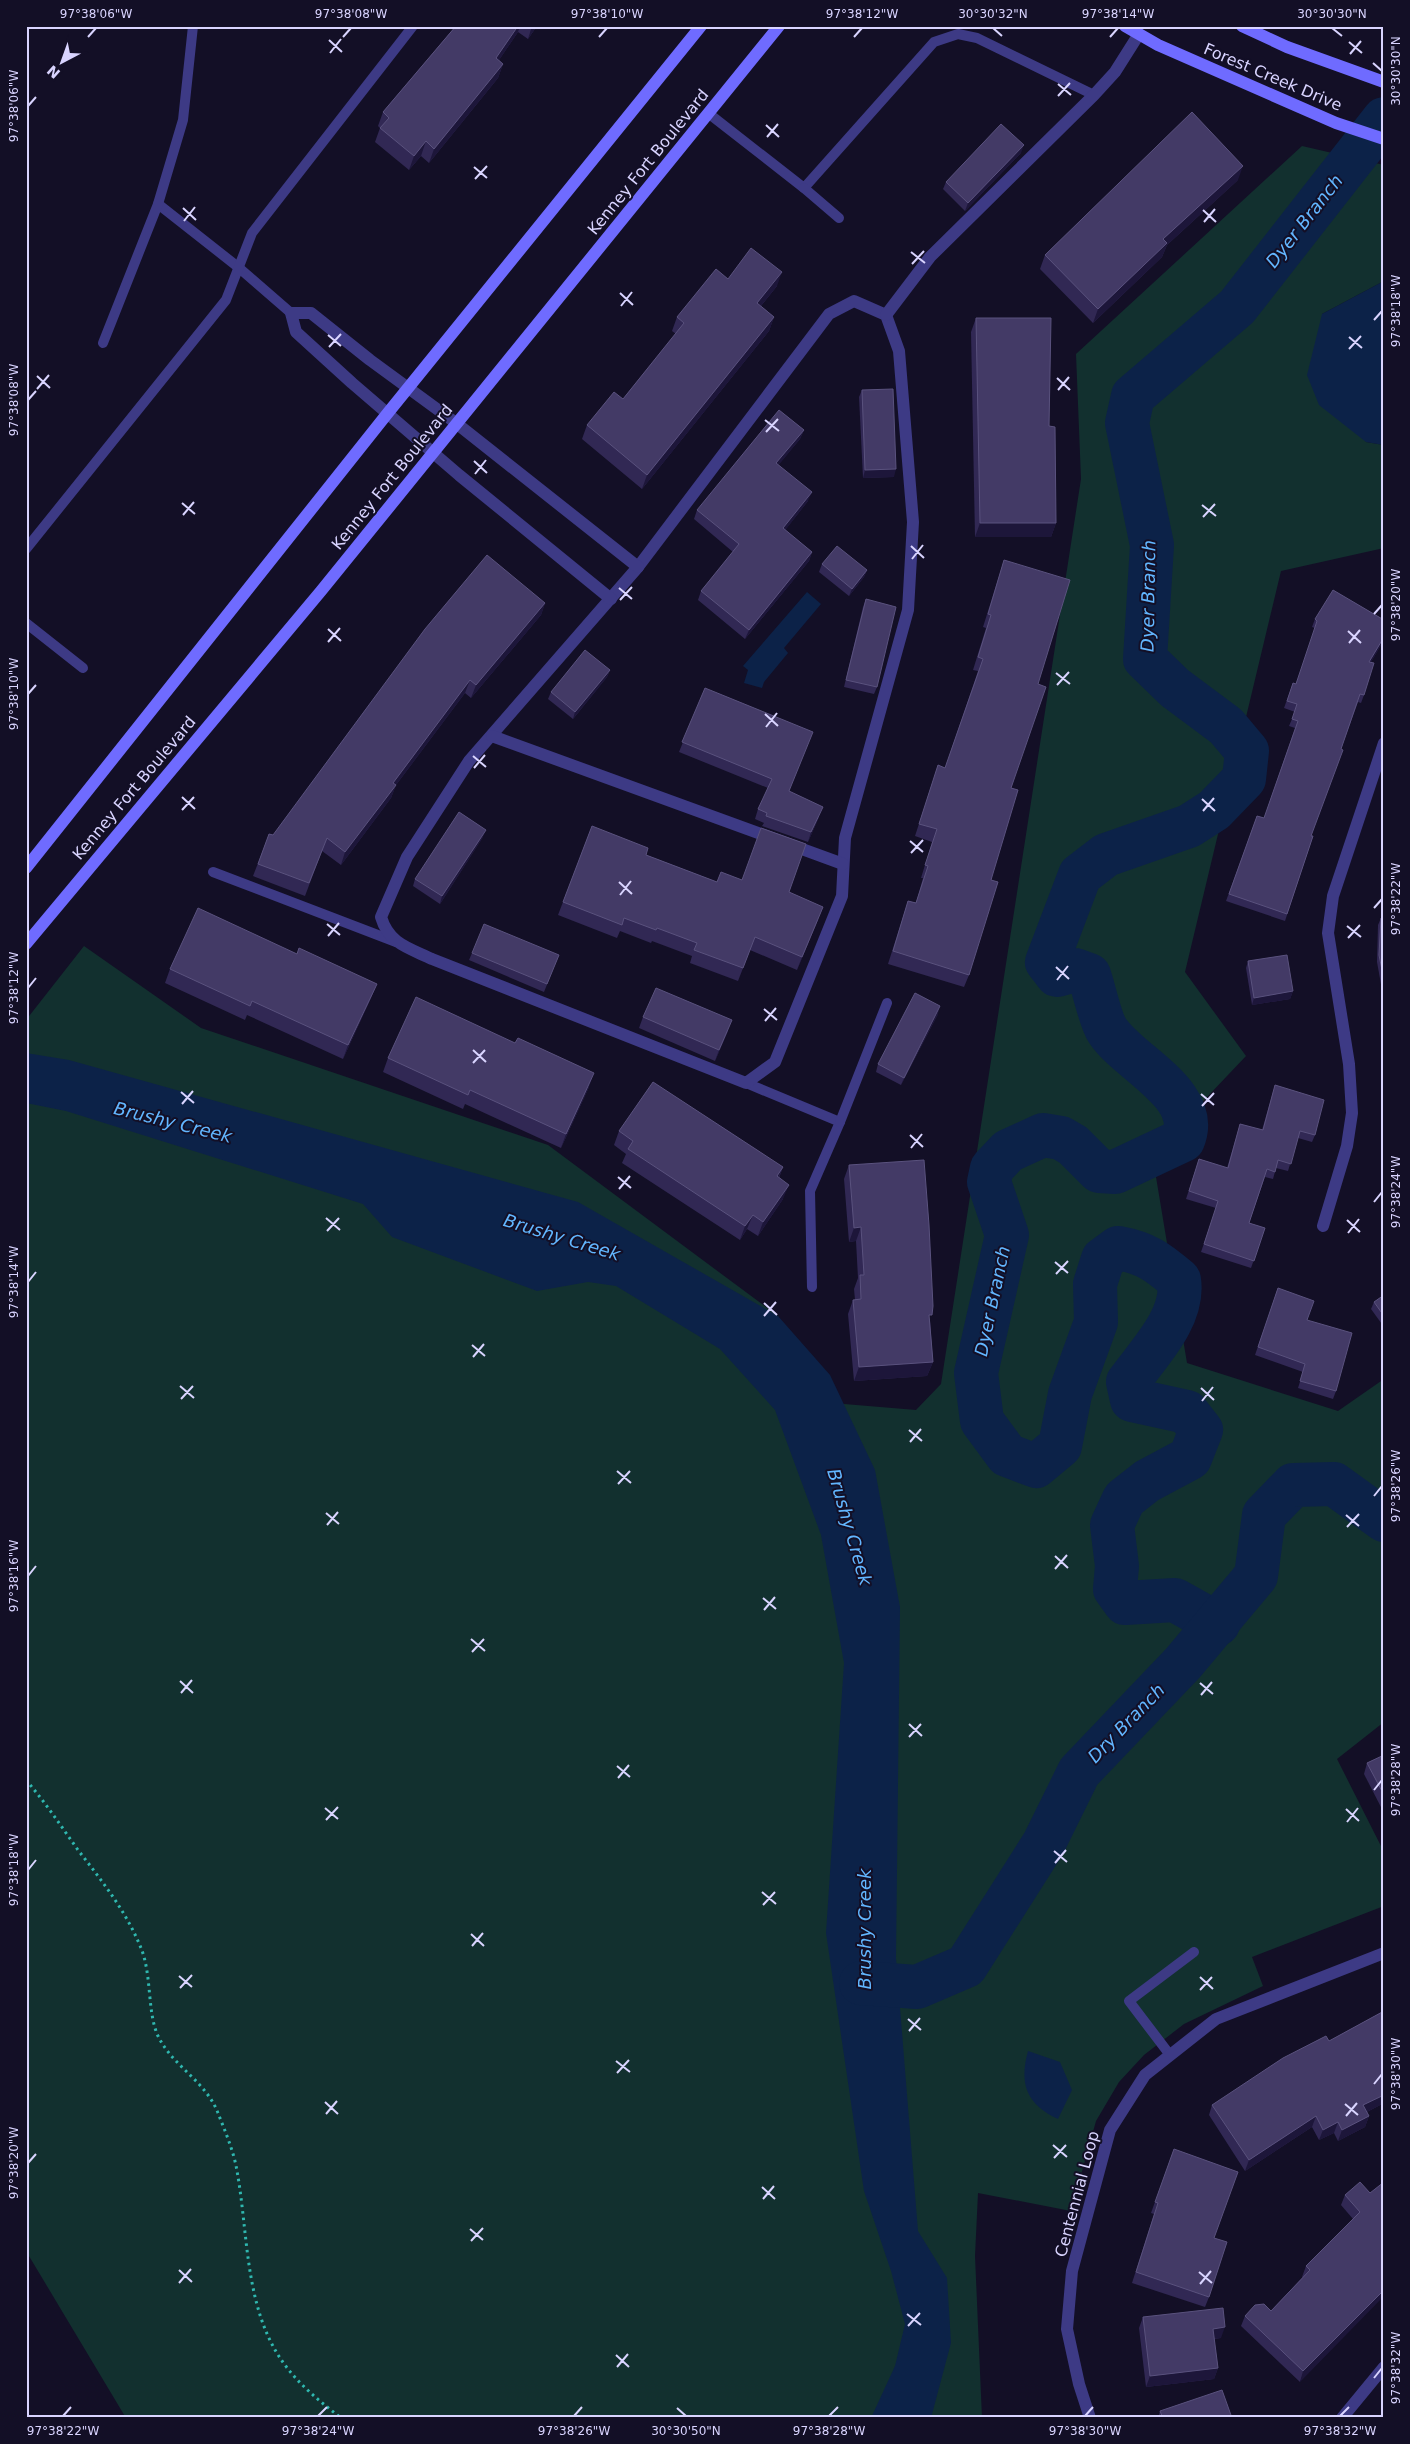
<svg xmlns="http://www.w3.org/2000/svg" width="1410" height="2444" viewBox="0 0 1410 2444" font-family="'DejaVu Sans',sans-serif">
	<style>
		.green { fill: #12302f }
		.water { fill: #0c2248 }
		.lines { fill: none; stroke-linecap: round; stroke-linejoin: round }
		.river { stroke: #0c2248; stroke-width: 44 }
		.path { stroke: #2fb8b0; stroke-width: 3; stroke-dasharray: 2.5 4; stroke-linecap: butt }
		.lane { stroke: #3d3a85; stroke-width: 10 }
		.street { stroke: #3d3a85; stroke-width: 12 }
		.secondary { stroke: #6f6bff; stroke-width: 12 }
		.wall { fill: #312854 }
		.shaded-wall { fill: #1d163a }
		.building { fill: #433a66; stroke: #5a527e }
		.ticks { fill: none; stroke: #d9d4ff; stroke-width: 2 }
		.labels { text-anchor: middle; dominant-baseline: central; stroke-width: 4; stroke-linejoin: round; paint-order: stroke }
		.street-label { font-size: 16px; fill: #d9d4ff; stroke: #130f26 }
		.water-label { font-size: 18px; font-style: italic; fill: #62b6ff; stroke: #130f26 }
		.neatline { fill: none; stroke: #d9d4ff; stroke-width: 2 }
		.ticks-label { font-size: 12px; text-anchor: middle; fill: #d9d4ff }
	</style>
	<rect width="100%" height="100%" fill="#130f26"/>
	<path class="green" d="M1302 146 1384 165V281L1322 314 1366 442 1384 445V548L1281 571 1185 972 1246 1056 1189 1116 1155 1171 1187 1363 1338 1411 1384 1379V1722L1337 1759 1384 1852V1906L1252 1957 1263 1986 1184 2024 1144 2055 1119 2082 1096 2121 1071 2211 978 2193 975 2256 982 2418H126L26 2251V1020L84 946 201 1028 548 1145 778 1316 832 1403 916 1410 941 1384 1081 479 1076 354Z"/>
	<g class="water">
		<path d="M1384 281V445L1366 442 1319 405 1307 375 1322 314Z"/>
		<path d="M807 592 821 604 784 648 788 653 764 682 762 688 744 683 748 670 743 666Z"/>
		<path d="M26 1053 69 1060 578 1202 778 1316 830 1375 875 1470 900 1607 896 1958 918 2231 947 2278 951 2343 931 2418H871L895 2366 905 2324 891 2271 864 2191 826 1933 844 1663 821 1535 775 1410 720 1349 616 1286 588 1282 537 1291 392 1237 363 1204 66 1111 26 1103Z"/>
		<path d="M1028 2051 1060 2062 1072 2090 1058 2119C1026 2104 1019 2084 1028 2051Z"/>
	</g>
	<g class="lines">
		<g class="river">
			<path d="M1218 1624 1175 1600 1125 1603 1115 1589 1117 1566 1112 1525 1124 1499 1147 1481 1190 1458 1201 1430 1187 1412 1132 1400 1128 1382C1149 1353 1185 1317 1179 1280 1158 1262 1146 1253 1118 1248L1103 1259 1095 1284 1096 1322 1070 1394 1060 1446 1036 1466 1007 1455 982 1421 976 1373 1007 1235 989 1182 992 1168 1008 1151 1043 1135 1061 1138 1073 1145 1099 1171 1115 1172 1183 1140C1202 1094 1128 1063 1107 1030 1100 1019 1094 989 1089 975L1075 970 1057 975 1047 962 1080 875 1106 855 1189 826 1214 810 1244 779 1247 751 1226 726 1175 688 1145 659 1152 545 1127 423 1133 396 1237 307 1384 119"/>
			<path d="M861 1983 917 1987 966 1966 1044 1843 1079 1772 1183 1663 1256 1576 1264 1515 1293 1485 1334 1484 1384 1520"/>
		</g>
		<path class="path" d="M26 1780C45 1802 61 1826 78 1850 102 1881 126 1911 141 1948 152 1975 147 2012 158 2036 173 2067 205 2080 218 2113 225 2131 234 2152 237 2171 249 2237 244 2314 288 2369 303 2388 322 2403 341 2418"/>
		<g class="lane">
			<path d="M708 113 804 188 934 42 958 34 977 38 1094 95"/>
			<path d="M804 188 839 218"/>
			<path d="M158 204 238 267 291 313"/>
			<path d="M103 343 158 204 183 120 193 26"/>
			<path d="M26 549 226 300 252 233 413 26"/>
			<path d="M26 623 83 668"/>
			<path d="M213 872 396 942"/>
			<path d="M746 1083 840 1122 810 1191 812 1287"/>
			<path d="M840 1122 887 1003"/>
			<path d="M1170 2055 1129 2001 1194 1952"/>
		</g>
		<g class="street">
			<path d="M854 301 886 315 899 351 913 522 908 610 845 838 842 896 775 1062 746 1083 432 959C409 948 389 944 381 917L407 857 469 761 638 567 829 314Z"/>
			<path d="M886 315 930 257 1094 95 1115 72 1139 34"/>
			<path d="M611 599 459 475 352 383 296 332 291 313H311L370 360 456 423 638 567"/>
			<path d="M492 736 843 864"/>
			<path d="M1323 1226 1347 1146 1352 1113 1349 1064 1328 933 1333 896 1384 743"/>
			<path d="M1090 2418 1079 2384 1067 2329 1072 2271 1110 2130 1145 2075 1216 2019 1384 1953"/>
			<path d="M1342 2418 1384 2367"/>
		</g>
		<g class="secondary">
			<path d="M1125 26 1158 45 1336 123 1384 139"/>
			<path d="M1242 26 1287 47 1384 82"/>
			<path d="M26 868 387 414 701 26"/>
			<path d="M26 944 321 591 779 26"/>
		</g>
	</g>
	<g class="wall">
		<path d="M456 26H537L528 39 518 32 499 60 503 64 498 78 429 163 421 156 409 170 375 142 380 128 378 126 383 112Z"/>
		<path d="M1021 153 965 211 943 189 946 182Z"/>
		<path d="M1238 180 1167 245 1162 257 1093 323 1040 269 1045 255Z"/>
		<path d="M728 279 777 286 761 306 774 317 769 331 642 489 582 439 587 425 623 399 676 334 672 331 677 317Z"/>
		<path d="M976 318 1049 426 1056 523 1051 537H975L971 332Z"/>
		<path d="M862 390 894 477 863 478 859 397Z"/>
		<path d="M804 430 800 439 778 465 808 501 785 530 812 552 809 561 745 639 698 600 701 591 733 552 694 519 697 510Z"/>
		<path d="M1004 560 1038 684 1011 788 991 880 969 975 964 987 888 964 908 901 916 903 923 878H921L932 842 915 836 938 765 945 768 978 671 973 670 986 628 983 627Z"/>
		<path d="M822 564 867 570 864 577 849 596 819 572Z"/>
		<path d="M866 599 877 687 874 694 844 687 863 607Z"/>
		<path d="M545 603 541 615 471 698 465 693 396 785 391 798 341 865 322 851 305 896 253 876 269 834 273 835Z"/>
		<path d="M1315 619 1384 620V640L1371 662 1364 695 1361 703 1358 702 1341 749 1311 836H1313L1285 921 1226 901 1257 816 1264 818 1295 728 1289 726 1295 712 1284 708 1293 683 1296 684 1315 628 1312 627Z"/>
		<path d="M610 670 607 677 573 719 548 699 551 692Z"/>
		<path d="M705 688 789 791 819 817 808 842 762 826 764 823 755 819 758 809 768 788 679 752Z"/>
		<path d="M592 826 646 855 717 882 742 880 789 892 818 920 797 970 750 950 738 981 690 963 692 956 652 941 651 943 620 931 617 938 558 915Z"/>
		<path d="M483 837 440 904 413 886 415 879Z"/>
		<path d="M1381 918H1384V1001L1377 962 1378 925Z"/>
		<path d="M472 953 559 955 544 992 469 960Z"/>
		<path d="M297 954 377 984 371 998 343 1059 247 1015 245 1020 165 983 170 969Z"/>
		<path d="M1248 961 1293 991 1290 999 1252 1005 1246 968Z"/>
		<path d="M938 1014 901 1085 876 1072 878 1064Z"/>
		<path d="M643 1017 728 1031 715 1061 639 1028Z"/>
		<path d="M388 1058 589 1087 561 1148 465 1104 463 1109 383 1072Z"/>
		<path d="M1275 1085 1315 1135 1312 1142 1298 1138 1288 1171 1276 1168 1273 1179 1265 1177 1249 1223 1265 1228 1251 1268 1201 1252 1216 1208 1186 1199 1199 1159 1227 1168 1240 1124 1262 1130Z"/>
		<path d="M619 1131 783 1167 779 1178 783 1199 758 1236 747 1229 740 1240 622 1163 626 1154 614 1145Z"/>
		<path d="M849 1165 930 1320 933 1362 927 1376 854 1381 848 1314 853 1300H855L854 1289 858 1278 856 1241 849 1242 844 1179Z"/>
		<path d="M1278 1288 1307 1320 1336 1391 1333 1399 1298 1388 1303 1372 1255 1355Z"/>
		<path d="M1384 1295V1327L1371 1309 1374 1302Z"/>
		<path d="M1384 1755V1813L1364 1774 1367 1763Z"/>
		<path d="M1384 2011V2103L1367 2112 1369 2116 1365 2127 1338 2141 1334 2133 1319 2140 1312 2127 1245 2171 1209 2115 1212 2105Z"/>
		<path d="M1174 2149 1214 2238 1209 2297 1205 2307 1132 2283 1154 2214 1151 2213Z"/>
		<path d="M1370 2193 1300 2382 1241 2326 1245 2316 1271 2311 1303 2277H1302L1306 2266 1353 2219 1341 2205 1345 2195Z"/>
		<path d="M1143 2317 1221 2338 1214 2339 1218 2368 1214 2379 1146 2387 1139 2328Z"/>
		<path d="M1160 2411 1232 2418H1158Z"/>
	</g>
	<g class="shaded-wall">
		<path d="M518 26H520L518 32 491 72 496 58Z"/>
		<path d="M532 26H537L528 39Z"/>
		<path d="M503 64 498 78 429 163 434 149Z"/>
		<path d="M426 141 421 156 409 170 414 156Z"/>
		<path d="M1024 145 1021 153 965 211 968 203Z"/>
		<path d="M1243 166 1238 180 1167 245 1162 257 1093 323 1098 309 1163 239Z"/>
		<path d="M782 272 777 286 752 317 757 303Z"/>
		<path d="M774 317 769 331 642 489 647 475Z"/>
		<path d="M804 430 800 439 773 472 776 463Z"/>
		<path d="M896 469 894 477 863 478 865 470Z"/>
		<path d="M812 492 808 501 780 537 783 528Z"/>
		<path d="M980 523H1056L1051 537H975Z"/>
		<path d="M812 552 809 561 745 639 749 630Z"/>
		<path d="M867 570 864 577 849 596 852 589Z"/>
		<path d="M545 603 541 615 471 698 476 685Z"/>
		<path d="M1384 637V640L1367 669 1369 662Z"/>
		<path d="M610 670 607 677 573 719 575 712Z"/>
		<path d="M470 680 465 693 396 785 391 798 341 865 345 852 393 783Z"/>
		<path d="M823 807 819 817 808 842 811 832Z"/>
		<path d="M486 830 483 837 440 904 442 896Z"/>
		<path d="M823 907 818 920 797 970 802 957Z"/>
		<path d="M377 984 371 998 343 1059 348 1045Z"/>
		<path d="M1293 991 1290 999 1252 1005 1254 998Z"/>
		<path d="M940 1006 938 1014 901 1085 904 1078Z"/>
		<path d="M732 1020 728 1031 715 1061 719 1050Z"/>
		<path d="M594 1073 589 1087 561 1148 566 1134Z"/>
		<path d="M783 1167 777 1181V1176Z"/>
		<path d="M789 1185 783 1199 758 1236 763 1222Z"/>
		<path d="M753 1215 747 1229 740 1240 745 1226Z"/>
		<path d="M861 1227 856 1241 849 1242 854 1228Z"/>
		<path d="M933 1362 927 1376 854 1381 859 1367Z"/>
		<path d="M1384 2095V2103L1359 2116 1363 2105Z"/>
		<path d="M1316 2116 1312 2127 1245 2171 1249 2160Z"/>
		<path d="M1369 2116 1365 2127 1338 2141 1342 2130Z"/>
		<path d="M1338 2122 1334 2133 1319 2140 1323 2130Z"/>
		<path d="M1384 2290V2296L1300 2382 1303 2371Z"/>
		<path d="M1225 2327 1221 2338 1209 2339 1213 2329Z"/>
		<path d="M1218 2368 1214 2379 1146 2387 1150 2376Z"/>
	</g>
	<g class="building">
		<path d="M456 26H518L496 58 503 64 434 149 426 141 414 156 380 128 389 118 383 112Z"/>
		<path d="M1192 112 1243 166 1163 239 1167 243 1098 309 1045 255Z"/>
		<path d="M1001 124 1024 145 968 203 946 182Z"/>
		<path d="M751 248 782 272 757 303 774 317 647 475 587 425 614 392 623 399 684 323 677 317 716 269 728 279Z"/>
		<path d="M976 318H1051L1049 426 1055 427 1056 523H980Z"/>
		<path d="M893 389 896 469 865 470 862 390Z"/>
		<path d="M779 410 804 430 776 463 812 492 783 528 812 552 749 630 701 591 739 544 697 510Z"/>
		<path d="M837 546 867 570 852 589 822 564Z"/>
		<path d="M487 555 545 603 476 685 470 680 393 783 396 785 345 852 327 838 309 883 258 864 269 834 273 835 425 629Z"/>
		<path d="M1004 560 1070 580 1038 684 1046 687 1011 788 1018 790 991 880 998 882 969 975 893 951 908 901 916 903 928 866 925 865 937 829 919 824 938 765 945 768 983 659 978 657 991 615 988 614Z"/>
		<path d="M1333 590 1384 620V637L1369 662 1374 663 1364 695 1360 694 1341 749 1343 750 1311 836H1313L1287 914 1229 894 1257 816 1264 818 1298 721 1292 719 1297 704 1287 701 1293 683 1296 684 1317 621 1315 619Z"/>
		<path d="M866 599 896 607 877 687 846 680Z"/>
		<path d="M585 650 610 670 575 712 551 692Z"/>
		<path d="M705 688 813 732 789 791 823 807 811 832 766 816 767 813 758 809 772 779 682 742Z"/>
		<path d="M459 812 486 830 442 896 415 879Z"/>
		<path d="M592 826 648 848 646 855 717 882 721 872 742 880 761 828 806 844 789 892 823 907 802 957 755 937 743 968 694 950 697 943 657 928 656 930 624 918 622 925 563 902Z"/>
		<path d="M198 908 297 954 299 948 377 984 348 1045 252 1001 250 1006 170 969Z"/>
		<path d="M1381 918H1384V980L1379 955Z"/>
		<path d="M484 924 559 955 547 984 472 953Z"/>
		<path d="M1287 955 1293 991 1254 998 1248 961Z"/>
		<path d="M656 988 732 1020 719 1050 643 1017Z"/>
		<path d="M915 993 940 1006 904 1078 878 1064Z"/>
		<path d="M416 997 515 1043 518 1038 594 1073 566 1134 470 1090 468 1095 388 1058Z"/>
		<path d="M653 1082 783 1167 777 1176 789 1185 763 1222 753 1215 745 1226 628 1149 633 1141 619 1131Z"/>
		<path d="M1275 1085 1324 1100 1315 1135 1300 1131 1291 1164 1278 1160 1275 1172 1267 1169 1249 1223 1265 1228 1254 1261 1204 1244 1218 1201 1189 1191 1199 1159 1228 1168 1240 1124 1263 1130Z"/>
		<path d="M924 1160 929 1225 933 1306 932 1315H929L933 1362 859 1367 853 1300 861 1299 860 1275H864L861 1227 854 1228 849 1165Z"/>
		<path d="M1278 1288 1314 1301 1307 1320 1352 1333 1336 1391 1300 1381 1305 1364 1258 1347Z"/>
		<path d="M1384 1295V1316L1374 1302Z"/>
		<path d="M1384 1755V1795L1367 1763Z"/>
		<path d="M1384 2011V2095L1363 2105 1369 2116 1342 2130 1338 2122 1323 2130 1316 2116 1249 2160 1212 2105 1283 2058 1326 2036 1329 2041Z"/>
		<path d="M1174 2149 1238 2172 1214 2238 1227 2242 1209 2297 1136 2272 1158 2203 1155 2202Z"/>
		<path d="M1360 2182 1370 2193 1384 2182V2290L1303 2371 1245 2316 1255 2305 1264 2304 1271 2311 1310 2270 1306 2266 1360 2212 1345 2195Z"/>
		<path d="M1223 2308 1225 2327 1213 2329 1218 2368 1150 2376 1143 2317Z"/>
		<path d="M1222 2390 1232 2418H1163L1160 2411Z"/>
	</g>
	<path class="ticks" d="M993 28 1002 36M1332 28 1342 36M88 37 96 28M343 37 351 28M599 37 607 28M854 37 862 28M1110 37 1118 28M329 40 342 52M1349 42 1362 53M330 53 341 39M1350 54 1361 41M1373 63 1382 71M1058 84 1071 95M1058 96 1070 83M28 106 36 97M766 125 779 137M767 137 778 124M474 167 487 178M475 179 487 166M183 208 196 220M1203 210 1216 222M184 221 195 207M1204 222 1215 209M911 252 925 263M912 264 924 251M620 293 633 305M621 306 632 292M1374 320 1382 311M328 335 341 346M1349 337 1362 348M329 347 341 334M1349 349 1361 336M37 376 50 388M1057 378 1070 390M37 389 49 375M1058 390 1069 377M28 400 36 391M765 420 779 431M766 432 778 419M474 461 487 473M475 474 486 460M182 503 195 514M1202 505 1216 516M183 515 194 502M1203 517 1215 504M911 546 924 558M912 559 923 545M619 588 632 599M620 600 632 587M1374 614 1382 605M328 629 341 641M1348 631 1361 643M328 642 340 628M1349 643 1360 630M1056 673 1070 684M1057 685 1069 672M28 694 36 685M765 714 778 726M766 727 777 713M473 756 486 767M474 768 485 755M182 797 195 809M1202 799 1215 811M182 810 194 797M1203 811 1214 798M910 841 923 852M911 853 923 840M619 882 632 894M620 895 631 881M1374 908 1382 899M327 924 340 935M1347 926 1361 937M328 936 339 923M1348 938 1360 925M1056 967 1069 979M1057 980 1068 966M28 988 36 978M764 1009 777 1020M765 1021 776 1008M473 1050 486 1062M473 1063 485 1050M181 1092 194 1103M1201 1094 1214 1105M182 1104 193 1091M1202 1106 1214 1093M910 1135 923 1147M911 1148 922 1134M618 1177 631 1188M619 1189 630 1176M1374 1202 1382 1192M326 1218 340 1230M1347 1220 1360 1232M327 1231 339 1218M1348 1233 1359 1219M1055 1262 1068 1273M1056 1274 1068 1261M28 1282 36 1272M764 1303 777 1315M764 1316 776 1302M472 1345 485 1356M473 1357 484 1344M180 1386 194 1398M1201 1388 1214 1400M181 1399 193 1386M1202 1401 1213 1387M909 1430 922 1441M910 1442 921 1429M617 1471 631 1483M618 1484 630 1471M1374 1496 1382 1486M326 1513 339 1524M1346 1515 1359 1526M327 1525 338 1512M1347 1527 1359 1514M1055 1556 1068 1568M1055 1569 1067 1555M28 1576 36 1566M763 1598 776 1609M764 1610 775 1597M471 1639 485 1651M472 1652 484 1639M180 1681 193 1693M1200 1683 1213 1694M181 1693 192 1680M1201 1695 1212 1682M909 1724 922 1736M909 1737 921 1724M617 1766 630 1777M618 1778 629 1765M1374 1790 1382 1780M325 1808 338 1819M1346 1809 1359 1821M326 1820 338 1807M1347 1822 1358 1808M1054 1851 1067 1862M1055 1863 1066 1850M28 1870 36 1860M762 1892 776 1904M763 1905 775 1892M471 1934 484 1946M472 1946 483 1933M179 1976 192 1987M1200 1977 1213 1989M180 1988 192 1975M1200 1990 1212 1977M908 2019 921 2030M909 2031 920 2018M616 2061 630 2072M617 2073 629 2060M1374 2084 1382 2074M325 2102 338 2114M1345 2104 1358 2115M326 2114 337 2101M1346 2116 1357 2103M1053 2145 1067 2157M1054 2158 1066 2145M28 2163 36 2154M762 2187 775 2199M763 2199 774 2186M470 2229 483 2240M471 2241 483 2228M179 2270 192 2282M1199 2272 1212 2283M179 2283 191 2269M1200 2284 1211 2271M907 2314 921 2325M908 2326 920 2313M616 2355 629 2367M617 2367 628 2354M1374 2378 1382 2368M677 2408 686 2416M63 2416 71 2407M318 2416 327 2407M574 2416 582 2407M829 2416 838 2407M1085 2416 1093 2407M1340 2416 1349 2407"/>
	<g class="labels">
		<g class="street-label">
			<text transform="translate(1273 77) rotate(23)">Forest Creek Drive</text>
			<text transform="translate(648 162) rotate(-51)">Kenney Fort Boulevard</text>
			<text transform="translate(392 477) rotate(-51)">Kenney Fort Boulevard</text>
			<text transform="translate(134 788) rotate(-50)">Kenney Fort Boulevard</text>
			<text transform="translate(1077 2194) rotate(-75)">Centennial Loop</text>
		</g>
		<g class="water-label">
			<text transform="translate(1304 221) rotate(-52)">Dyer Branch</text>
			<text transform="translate(1148 596) rotate(-89)">Dyer Branch</text>
			<text transform="translate(173 1122) rotate(14)">Brushy Creek</text>
			<text transform="translate(562 1237) rotate(17)">Brushy Creek</text>
			<text transform="translate(992 1301) rotate(-78)">Dyer Branch</text>
			<text transform="translate(850 1527) rotate(74)">Brushy Creek</text>
			<text transform="translate(1126 1723) rotate(-46)">Dry Branch</text>
			<text transform="translate(864 1929) rotate(-90)">Brushy Creek</text>
		</g>
	</g>
	<rect width="1410" height="2444" fill="none" stroke="#130f26" stroke-width="55"/>
	<g transform="translate(62 62) rotate(221)" stroke="#130f26" stroke-width="4" paint-order="stroke">
	<path d="M0-4L9 19L0 12L-9 19Z" fill="#d9d4ff"/>
	<text y="-8" font-size="14" font-weight="bold" text-anchor="middle" fill="#d9d4ff">N</text>
	</g>
	<rect x="28" y="28" width="1354" height="2388" class="neatline"/>
	<g class="ticks-label">
		<text x="96" y="18">97°38'06"W</text>
		<text x="351" y="18">97°38'08"W</text>
		<text x="607" y="18">97°38'10"W</text>
		<text x="862" y="18">97°38'12"W</text>
		<text x="993" y="18">30°30'32"N</text>
		<text x="1118" y="18">97°38'14"W</text>
		<text x="1332" y="18">30°30'30"N</text>
		<text transform="translate(1396 71) rotate(-90)" y="4">30°30'30"N</text>
		<text transform="translate(14 106) rotate(-90)" y="4">97°38'06"W</text>
		<text transform="translate(1396 311) rotate(-90)" y="4">97°38'18"W</text>
		<text transform="translate(14 400) rotate(-90)" y="4">97°38'08"W</text>
		<text transform="translate(1396 605) rotate(-90)" y="4">97°38'20"W</text>
		<text transform="translate(14 694) rotate(-90)" y="4">97°38'10"W</text>
		<text transform="translate(1396 899) rotate(-90)" y="4">97°38'22"W</text>
		<text transform="translate(14 988) rotate(-90)" y="4">97°38'12"W</text>
		<text transform="translate(1396 1192) rotate(-90)" y="4">97°38'24"W</text>
		<text transform="translate(14 1282) rotate(-90)" y="4">97°38'14"W</text>
		<text transform="translate(1396 1486) rotate(-90)" y="4">97°38'26"W</text>
		<text transform="translate(14 1576) rotate(-90)" y="4">97°38'16"W</text>
		<text transform="translate(1396 1780) rotate(-90)" y="4">97°38'28"W</text>
		<text transform="translate(14 1870) rotate(-90)" y="4">97°38'18"W</text>
		<text transform="translate(1396 2074) rotate(-90)" y="4">97°38'30"W</text>
		<text transform="translate(14 2163) rotate(-90)" y="4">97°38'20"W</text>
		<text transform="translate(1396 2368) rotate(-90)" y="4">97°38'32"W</text>
		<text x="63" y="2435">97°38'22"W</text>
		<text x="318" y="2435">97°38'24"W</text>
		<text x="574" y="2435">97°38'26"W</text>
		<text x="686" y="2435">30°30'50"N</text>
		<text x="829" y="2435">97°38'28"W</text>
		<text x="1085" y="2435">97°38'30"W</text>
		<text x="1340" y="2435">97°38'32"W</text>
	</g>
</svg>
